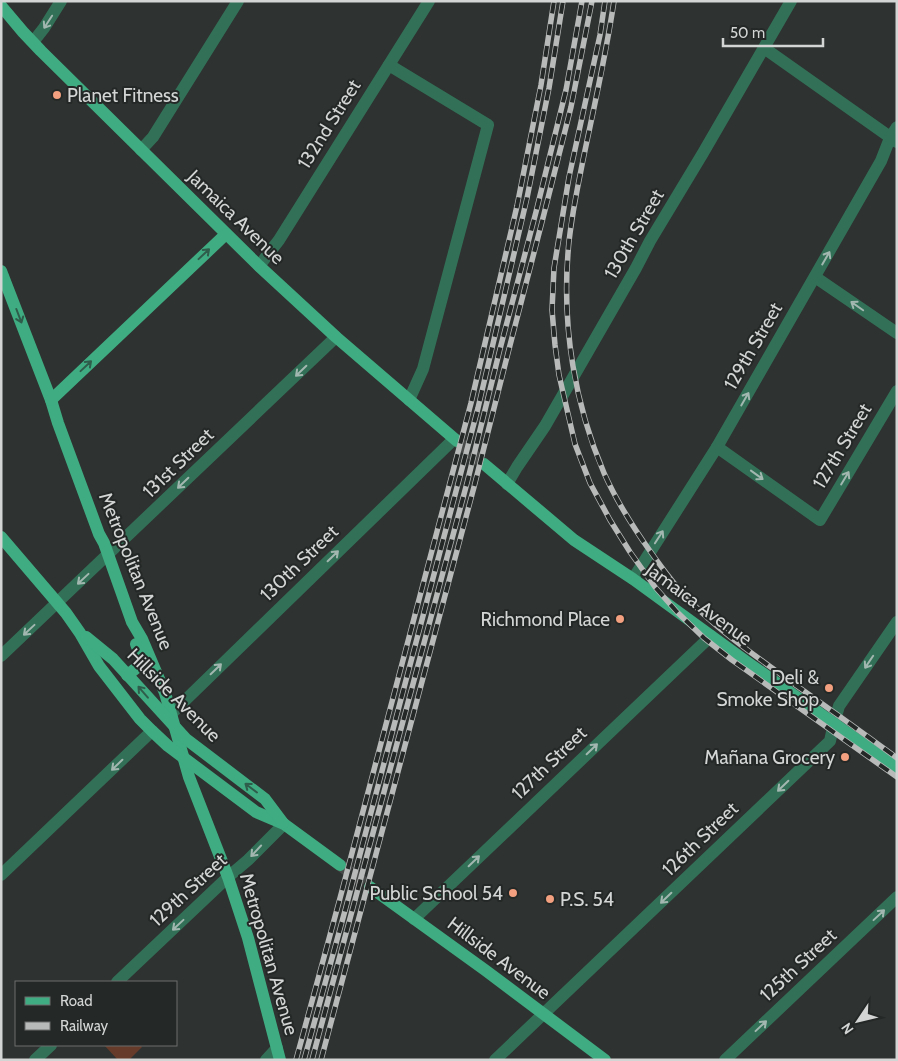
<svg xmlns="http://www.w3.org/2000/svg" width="898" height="1061" viewBox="0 0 898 1061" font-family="Cabin,sans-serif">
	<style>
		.green { fill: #673b29 }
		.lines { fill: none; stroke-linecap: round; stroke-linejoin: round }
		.major-tunnel { stroke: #474a49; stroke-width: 12; stroke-dasharray: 12 6; stroke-linecap: butt }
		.minor { stroke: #327158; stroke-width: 12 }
		.major { stroke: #3fac82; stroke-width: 12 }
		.rail-casing { stroke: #b7bab9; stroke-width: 5.5 }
		.rail { stroke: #242826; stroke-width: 4; stroke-dasharray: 11; stroke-linecap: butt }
		.oneway { stroke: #a2b7af }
		.oneway2 { stroke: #2f5d4b }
		.poi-dot { fill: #f2a07f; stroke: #242826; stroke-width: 2 }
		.labels { text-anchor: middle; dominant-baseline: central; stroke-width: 4; stroke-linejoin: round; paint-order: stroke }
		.poi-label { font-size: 19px; fill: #d2d5d4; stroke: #242826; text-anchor: end }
		.street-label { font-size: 19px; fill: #d2d5d4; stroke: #242826 }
	</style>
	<rect width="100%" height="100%" fill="#2e3230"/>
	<path class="green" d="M104 1045H140L142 1047 129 1060H118Z"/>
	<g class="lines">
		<g class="major-tunnel">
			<path d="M457 441 484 464"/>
			<path d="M340 865 370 887"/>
		</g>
		<g class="minor">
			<path d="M33 42 44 28 61 1"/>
			<path d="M764 48 897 142"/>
			<path d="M389 65 488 125 423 369 409 400"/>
			<path d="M141 150 153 137 238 1"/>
			<path d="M259 266 279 240 429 1"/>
			<path d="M815 277 897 333"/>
			<path d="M717 447 820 520 897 391"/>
			<path d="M507 484 517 467 545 426 636 268 650 241 703 153 791 1"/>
			<path d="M633 579 717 447 881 161 890 138 897 127"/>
			<path d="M1 656 336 337"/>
			<path d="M171 714 454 439"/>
			<path d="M1 875 152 731"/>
			<path d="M414 919 711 636"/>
			<path d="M117 982 228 877 248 860 284 824"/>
			<path d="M35 1060 51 1045"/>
			<path d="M266 1060 277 1048"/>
			<path d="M495 1060 830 741 834 723 839 706 897 622"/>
			<path d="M725 1060 897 897"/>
		</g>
		<g class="major">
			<path d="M1 6 23 32 41 51 259 266 336 337 457 441"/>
			<path d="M1 271 51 400 58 423 99 534 104 543 132 622 142 639 165 693 189 777 228 877 248 938 280 1060"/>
			<path d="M51 400 226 234"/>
			<path d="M484 464 574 540 633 579 747 662 897 768"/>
			<path d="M1 537 66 613 80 633 99 666 140 719 152 731 168 746 256 812 284 824 340 865"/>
			<path d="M86 637 113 659 186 739 265 799 283 823"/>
			<path d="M127 675C144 663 143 662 136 644"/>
			<path d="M370 887 485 970 605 1060"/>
		</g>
		<defs>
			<g id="rail">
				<path d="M605 1 600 35 569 177 554 268 552 310 555 345 559 375 575 444 590 483 610 520 630 552 655 587 677 612 704 638 732 660 897 777"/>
				<path d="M614 1C606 55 594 107 583 160 577 191 570 222 568 253 562 328 575 405 604 473 616 500 633 527 650 551 662 568 674 585 689 600 718 630 753 654 787 679 824 705 860 731 897 758"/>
				<path d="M296 1060 339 902 471 403 517 206 541 85 554 1"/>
				<path d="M304 1060 346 907 478 408 527 198 549 88 563 1"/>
				<path d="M312 1060 467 483 500 349 536 212 566 90 582 1"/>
				<path d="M321 1060 474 487 508 353 544 214 571 107 592 1"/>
			</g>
		</defs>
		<use href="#rail" class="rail-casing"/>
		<use href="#rail" class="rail"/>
	</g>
	<defs><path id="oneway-shaft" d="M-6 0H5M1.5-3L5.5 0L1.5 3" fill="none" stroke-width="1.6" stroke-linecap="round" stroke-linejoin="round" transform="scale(1.25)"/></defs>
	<g class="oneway">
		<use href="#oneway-shaft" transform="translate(48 22) rotate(123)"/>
		<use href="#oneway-shaft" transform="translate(826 258) rotate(-60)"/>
		<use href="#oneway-shaft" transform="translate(857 306) rotate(-145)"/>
		<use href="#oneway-shaft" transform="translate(301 371) rotate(136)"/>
		<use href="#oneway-shaft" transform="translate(745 399) rotate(-60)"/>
		<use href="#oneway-shaft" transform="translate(757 475) rotate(36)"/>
		<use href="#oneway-shaft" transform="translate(845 478) rotate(-59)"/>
		<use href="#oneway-shaft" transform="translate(183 483) rotate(136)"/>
		<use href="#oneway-shaft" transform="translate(659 537) rotate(-57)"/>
		<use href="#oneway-shaft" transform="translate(333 556) rotate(-44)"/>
		<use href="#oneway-shaft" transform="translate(83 579) rotate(137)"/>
		<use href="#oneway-shaft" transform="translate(29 630) rotate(137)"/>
		<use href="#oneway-shaft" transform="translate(869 662) rotate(124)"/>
		<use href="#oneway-shaft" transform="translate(216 669) rotate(-44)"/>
		<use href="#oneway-shaft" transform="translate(592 749) rotate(-44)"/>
		<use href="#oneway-shaft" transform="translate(117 765) rotate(136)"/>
		<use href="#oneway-shaft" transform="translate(783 786) rotate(136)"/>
		<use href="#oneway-shaft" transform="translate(256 851) rotate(133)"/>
		<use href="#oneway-shaft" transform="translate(474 861) rotate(-44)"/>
		<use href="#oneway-shaft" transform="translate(666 898) rotate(136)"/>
		<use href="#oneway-shaft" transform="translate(879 915) rotate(-43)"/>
		<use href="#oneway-shaft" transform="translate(178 925) rotate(137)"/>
		<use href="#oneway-shaft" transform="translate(761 1026) rotate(-43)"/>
	</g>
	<g class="oneway2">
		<use href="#oneway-shaft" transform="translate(204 254) rotate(-43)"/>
		<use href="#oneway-shaft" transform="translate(19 316) rotate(69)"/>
		<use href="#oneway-shaft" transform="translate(86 366) rotate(-43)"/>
		<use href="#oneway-shaft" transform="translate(143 692) rotate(-131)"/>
		<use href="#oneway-shaft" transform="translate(251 788) rotate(-143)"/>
	</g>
	<g class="poi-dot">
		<circle cx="57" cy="95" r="5"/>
		<circle cx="620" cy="619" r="5"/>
		<circle cx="829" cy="688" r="5"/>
		<circle cx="845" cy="757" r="5"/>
		<circle cx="513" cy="893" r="5"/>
		<circle cx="550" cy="899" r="5"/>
	</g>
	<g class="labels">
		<g class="poi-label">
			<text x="67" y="95" text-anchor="start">Planet Fitness</text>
			<text x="610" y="619">Richmond Place</text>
			<text x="819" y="677">Deli &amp;<tspan x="819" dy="22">Smoke Shop</tspan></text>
			<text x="835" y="757">Mañana Grocery</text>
			<text x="503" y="893">Public School 54</text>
			<text x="560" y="899" text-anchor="start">P.S. 54</text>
		</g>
		<g class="street-label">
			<text transform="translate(329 124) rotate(-58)">132nd Street</text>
			<text transform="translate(236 217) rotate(44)">Jamaica Avenue</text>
			<text transform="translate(634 234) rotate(-60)">130th Street</text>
			<text transform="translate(753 346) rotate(-60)">129th Street</text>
			<text transform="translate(842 446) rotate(-59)">127th Street</text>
			<text transform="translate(178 463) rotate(-44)">131st Street</text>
			<text transform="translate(299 563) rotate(-44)">130th Street</text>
			<text transform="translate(136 571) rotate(68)">Metropolitan Avenue</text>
			<text transform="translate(699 604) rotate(36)">Jamaica Avenue</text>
			<text transform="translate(174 695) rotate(45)">Hillside Avenue</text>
			<text transform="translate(549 763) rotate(-44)">127th Street</text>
			<text transform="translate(700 839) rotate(-44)">126th Street</text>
			<text transform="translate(188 890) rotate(-43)">129th Street</text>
			<text transform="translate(269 954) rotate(74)">Metropolitan Avenue</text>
			<text transform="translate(499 958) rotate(37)">Hillside Avenue</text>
			<text transform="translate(798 965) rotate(-43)">125th Street</text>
		</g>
	</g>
	<rect width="898" height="1061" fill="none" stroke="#d2d5d4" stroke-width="5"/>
	<rect x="15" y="981" width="162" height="65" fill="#242826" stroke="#6a6d6c"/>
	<rect x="25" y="997" width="25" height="8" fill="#3fac82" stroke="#6a6d6c"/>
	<text x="60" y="1006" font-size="15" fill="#d2d5d4">Road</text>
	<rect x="25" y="1022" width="25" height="8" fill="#b7bab9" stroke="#6a6d6c"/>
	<text x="60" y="1031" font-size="15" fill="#d2d5d4">Railway</text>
	<g transform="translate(858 1021) rotate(235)" stroke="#242826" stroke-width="4" paint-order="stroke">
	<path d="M0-4L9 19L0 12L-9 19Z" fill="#d2d5d4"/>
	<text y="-8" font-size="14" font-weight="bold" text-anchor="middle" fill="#d2d5d4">N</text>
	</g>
	<path d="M723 38v8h100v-8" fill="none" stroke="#d2d5d4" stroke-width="2.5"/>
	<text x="730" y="38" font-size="15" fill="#d2d5d4" stroke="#242826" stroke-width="4" paint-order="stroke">50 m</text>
</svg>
